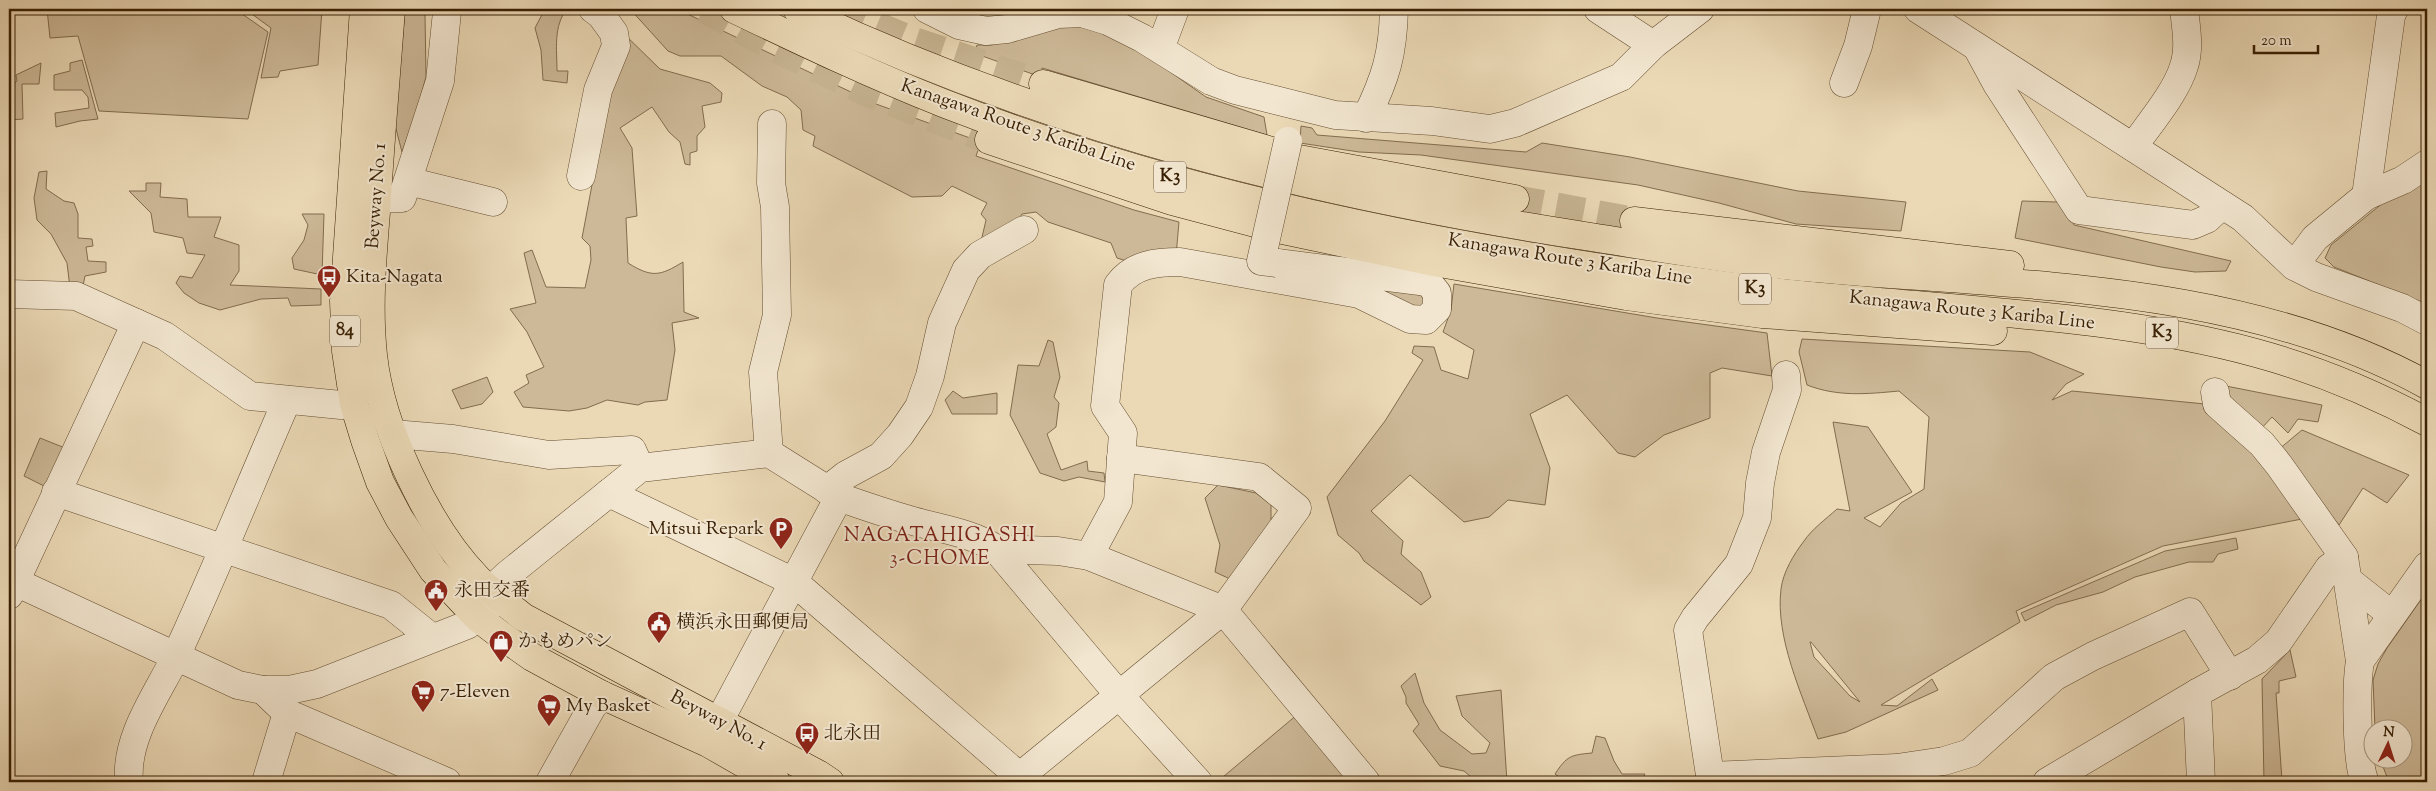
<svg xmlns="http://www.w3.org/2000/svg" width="2436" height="791" viewBox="0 0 2436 791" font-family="'Sorts Mill Goudy','Noto Serif JP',serif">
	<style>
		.green { fill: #cdb998; stroke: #826c4e; fill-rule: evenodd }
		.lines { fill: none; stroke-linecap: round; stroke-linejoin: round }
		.highway-tunnel { stroke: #c7b492; stroke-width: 28; stroke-dasharray: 28 14; stroke-linecap: butt }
		.minor-casing { stroke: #654e30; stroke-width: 29 }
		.major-casing { stroke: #381f03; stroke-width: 29 }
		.highway-casing { stroke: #381f03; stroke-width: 29 }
		.minor { stroke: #f2e6d0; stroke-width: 28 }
		.major { stroke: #ebd9b6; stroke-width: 28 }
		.highway { stroke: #ebd9b6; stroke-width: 28 }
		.minor-bridge-casing { stroke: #654e30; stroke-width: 29; stroke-linecap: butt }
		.minor-bridge { stroke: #f2e6d0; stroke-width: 28 }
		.labels { text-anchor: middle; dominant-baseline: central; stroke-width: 4; stroke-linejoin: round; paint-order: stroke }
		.shield { fill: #f2e6d0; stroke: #705b40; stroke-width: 1 }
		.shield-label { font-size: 18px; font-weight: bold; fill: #381f03 }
		.street-label { font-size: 19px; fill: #381f03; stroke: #f2e6d0 }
		.poi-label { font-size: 19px; fill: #381f03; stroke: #f2e6d0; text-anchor: start }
		.neighbourhood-label { font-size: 20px; letter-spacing: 1px; fill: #7a1f14; stroke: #f2e6d0 }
	</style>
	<rect width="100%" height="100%" fill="#ebd9b6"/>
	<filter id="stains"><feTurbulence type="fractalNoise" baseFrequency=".004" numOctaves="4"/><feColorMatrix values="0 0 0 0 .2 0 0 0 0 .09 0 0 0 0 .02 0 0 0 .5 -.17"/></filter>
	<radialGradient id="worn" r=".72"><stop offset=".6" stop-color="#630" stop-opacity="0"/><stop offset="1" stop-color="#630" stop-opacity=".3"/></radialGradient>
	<g class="green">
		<path d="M47 9H235L268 32 248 119 99 111 78 36 50 38Z"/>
		<path d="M245 9H322L318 65 280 71 278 77 261 78 271 28Z"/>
		<path d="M405 9H441V12L425 14 426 77 417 110 402 152 395 125Z"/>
		<path d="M545 9H567C553 26 557 50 557 71H568L567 83 543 80 541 50 535 28Z"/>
		<path d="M630 9H677L876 104 981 142 976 156 1134 210 1179 222 1176 256 1133 263 1117 258 1111 243 1048 222 1036 212 1022 214 1015 225 980 246 986 220 981 214 987 203 952 186 942 196 912 197 813 146 815 136 803 130 801 110 787 97 762 86 721 56H680L668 51Z"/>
		<path d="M1093 25 1146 55 1206 97 1264 117 1267 135 1042 68 1038 76 974 53 977 45H992L1047 27Z"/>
		<path d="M621 31 660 69 710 83 722 93 721 102 702 106 705 127 697 136V151L690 153V165L685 164 680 142 669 132 652 107 620 128 632 148 637 216 626 218 628 263C652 278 660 276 683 262L684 312 699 318 672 323 675 350 667 400 645 402 638 405 607 400 587 408 569 411 523 407 514 392 529 383 526 375 544 367 527 332 510 309 536 303 524 253 532 250 546 287 585 288 591 260 590 246 582 238Z"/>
		<path d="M82 60 98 119 80 121 56 127 55 113 89 108 88 97 82 90H54V75L70 71V63Z"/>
		<path d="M41 63 39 84H22L23 119 9 120V87L17 81 16 75Z"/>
		<path d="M1301 126 1312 128 1317 135 1526 152 1542 143 1630 157 1798 191 1906 202 1901 231 1796 224 1719 203 1638 185 1421 155 1359 152 1300 143Z"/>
		<path d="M47 171 46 189 64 201 74 203 78 214V238L92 239 93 246 86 247 88 261 106 262V272L85 276 82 291 70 288 67 263 51 234 37 220 34 198 39 172Z"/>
		<path d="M2427 174V304L2334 267 2325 258 2331 245 2389 198Z"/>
		<path d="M146 183H161L160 197 187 199 188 217H221L214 237 239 245V271L230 285 321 289V305L291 306 288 298 261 299 220 310 199 303 184 293 176 283 180 276 192 278 205 255 187 253 183 238 154 232 151 213 129 191H146Z"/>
		<path d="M2022 201 2058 202 2065 206 2074 225 2231 261 2226 271 2195 272 2161 267 2015 238Z"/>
		<path d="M302 214H324L322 275 294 269 292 258 304 240 308 225Z"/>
		<path d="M1454 284 1657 318 1767 333 1772 376 1722 368 1710 373V418L1664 435 1635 457 1618 453 1567 395 1530 414 1550 468 1545 505 1508 500 1489 517 1464 522 1410 475 1371 511 1403 541 1401 554 1421 572 1431 597 1421 605 1364 561 1359 553 1338 535 1327 497 1385 421 1423 360 1412 353 1414 346 1434 347 1441 370 1468 379 1474 350 1443 332 1451 310Z"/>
		<path d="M1358 288 1409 289 1427 297 1425 309 1414 311Z"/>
		<path d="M1802 339 2030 352 2084 374 2066 384 2052 400 2072 391 2205 404 2262 458 2307 518 2163 546 2016 611 2020 622 1881 705 1897 706 1932 679 1938 690 1846 732 1818 739C1802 695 1775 637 1781 589 1783 572 1794 554 1804 541 1812 529 1826 519 1837 509L1850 511 1833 422 1868 427 1912 492 1864 518 1880 527 1901 503 1924 489 1929 417 1899 391C1867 394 1838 397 1807 385L1799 352ZM1810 642H1811L1860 702 1850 696 1814 657Z"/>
		<path d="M1048 340 1053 342 1060 377 1054 397 1059 403 1056 427 1047 434 1061 470 1087 461 1088 471 1104 473 1105 482 1079 477 1064 481 1040 473 1010 415 1018 365 1039 366Z"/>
		<path d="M487 377 493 392 482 404 461 409 452 390Z"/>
		<path d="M2226 386 2322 405 2318 422 2298 419 2288 433 2272 417 2260 430 2222 397Z"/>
		<path d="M953 391 963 398 997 393V414H952L945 400Z"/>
		<path d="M2302 430 2409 475 2387 503 2363 488 2339 525 2278 450Z"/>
		<path d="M40 438 65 448 48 488 24 476Z"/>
		<path d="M1218 485 1256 493 1271 505V521L1230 579 1215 572 1220 545 1205 498Z"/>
		<path d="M2236 538 2238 549 2218 554 2213 562H2189L2135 577 2103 592 2056 605 2025 621 2021 613 2165 551Z"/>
		<path d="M2427 591V782H2389L2380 759 2404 758V728H2375L2373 680 2378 664 2387 648Z"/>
		<path d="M2290 650 2296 677 2279 681V693H2276L2282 781 2264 782 2262 679Z"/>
		<path d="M1415 673 1424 703 1440 730 1472 754 1486 753 1490 743 1462 716 1456 696 1501 690 1507 782H1477L1464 771 1440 766 1413 731 1419 724 1406 703V697L1401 686Z"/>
		<path d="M1298 714 1355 782H1217Z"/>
		<path d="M1596 736 1605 738 1614 761 1622 774H1645L1641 782H1566L1555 774C1567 756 1570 755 1592 753Z"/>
	</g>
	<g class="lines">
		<g class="highway-tunnel">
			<path d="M704 9 774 48 870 94 989 140"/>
			<path d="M838 9 914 41 1043 84"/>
			<path d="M1515 199 1634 221"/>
		</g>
		<defs>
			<g id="minor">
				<path d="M927 9 959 25 986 31 1007 29 1058 14 1082 13 1108 21 1142 38 1211 81 1235 90 1335 115 1432 121 1490 129 1515 123 1621 77 1653 45 1700 9"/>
				<path d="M1598 9 1653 45"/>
				<path d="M1918 9 2243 218 2294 266 2316 277 2402 308 2427 321"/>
				<path d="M1160 49 1175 9"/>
				<path d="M1978 49 1997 84 2079 210 2193 225 2207 219 2222 205"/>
				<path d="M1844 83 1858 46 1867 9"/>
				<path d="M1366 118C1386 77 1393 54 1394 9"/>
				<path d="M2133 147C2149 124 2176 93 2184 66 2190 48 2186 27 2184 9"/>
				<path d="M581 176 598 90 616 46 614 33 601 15 593 9"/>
				<path d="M408 181 493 202"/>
				<path d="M2366 196 2391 16 2394 9"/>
				<path d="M377 199 402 198 440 81 447 12"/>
				<path d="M2294 266 2315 238 2366 196 2403 180 2427 164"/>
				<path d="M9 294 76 296 165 336 250 396 341 405 354 404"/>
				<path d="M2215 392 2217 404 2262 444 2279 465 2344 557 2360 661"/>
				<path d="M393 434 453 439 549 455 632 450 640 468"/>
				<path d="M769 453 763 372 777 315 775 207 771 183 772 124"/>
				<path d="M827 490 846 475 881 456 900 435 919 407 930 376 942 323 966 270 980 255 1024 230"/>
				<path d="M56 492 391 605 432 638"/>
				<path d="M609 493 794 582 1026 782"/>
				<path d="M996 549 1058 551 1089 556 1223 610 1366 782"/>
				<path d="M1089 556 1118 502 1123 433 1105 406 1118 285C1133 264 1157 262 1180 262L1359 294 1410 319 1426 320 1437 309V293L1428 282 1277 263"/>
				<path d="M9 579 238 685 263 690H289L317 684 467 625 495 601"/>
				<path d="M2349 581 2392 615"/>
				<path d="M490 591 507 575 640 468 769 453 839 497"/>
				<path d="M9 595 136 323"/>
				<path d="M263 690 287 713 447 782"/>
				<path d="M2197 693 2201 782"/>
				<path d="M708 742 839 497C864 506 888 514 913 521 941 529 972 533 996 549L1119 695 1198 782"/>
				<path d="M1710 776 1897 768 1944 761 1970 753 2054 677 2093 656 2190 612 2230 676"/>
				<path d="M129 782C125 737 157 695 176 656 215 572 250 485 287 400"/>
				<path d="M266 782 287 713"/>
				<path d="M550 782 592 707 602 695"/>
				<path d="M1013 782 1223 610 1297 508 1259 477 1121 458"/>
				<path d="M1711 782 1688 630 1695 618 1739 564 1757 518 1760 483 1766 452 1787 390 1786 375"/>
				<path d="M2047 782 2197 693 2257 660 2278 642 2329 568 2344 557"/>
				<path d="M2365 782C2356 763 2356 684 2360 661L2427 566"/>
			</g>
			<g id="major">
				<path d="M364 9 344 301 346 351 354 404 365 440 380 482 399 518 433 570 477 617 498 633 532 657 602 695 708 743 776 782"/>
				<path d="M391 9C386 77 380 144 376 212 372 260 368 308 373 355 381 428 427 526 477 578 491 593 507 604 523 617L818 774 830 782"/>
			</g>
			<g id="highway">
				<path d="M734 9C803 42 872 75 943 103 1206 206 1496 257 1775 292 1810 297 1845 298 1880 302 2005 313 2134 320 2256 353 2315 369 2373 393 2427 422"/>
				<path d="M797 9C1049 129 1315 195 1591 237 1655 247 1719 258 1783 265 1997 287 2234 278 2427 385"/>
				<path d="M1043 84 1299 159 1515 199"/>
				<path d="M989 140 1172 201 1278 229 1434 262 1626 296 1762 314 1993 331"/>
				<path d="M1634 221 2010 265"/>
			</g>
		</defs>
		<use href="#minor" class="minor-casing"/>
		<use href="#major" class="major-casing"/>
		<use href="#highway" class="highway-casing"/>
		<use href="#minor" class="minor"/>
		<use href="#major" class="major"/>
		<use href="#highway" class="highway"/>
		<defs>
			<path id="minor-bridge" d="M1277 263 1261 261 1288 141"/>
		</defs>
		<use href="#minor-bridge" class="minor-bridge-casing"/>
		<use href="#minor-bridge" class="minor-bridge"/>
	</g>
	<defs>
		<symbol id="bus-pin" viewBox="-11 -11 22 30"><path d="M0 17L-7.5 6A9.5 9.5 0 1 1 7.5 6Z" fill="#8f2418" stroke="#f2e6d0"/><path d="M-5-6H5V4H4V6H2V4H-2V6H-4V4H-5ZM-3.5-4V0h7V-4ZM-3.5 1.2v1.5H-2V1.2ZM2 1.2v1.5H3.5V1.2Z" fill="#fff"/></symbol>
		<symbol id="parking-pin" viewBox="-11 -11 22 30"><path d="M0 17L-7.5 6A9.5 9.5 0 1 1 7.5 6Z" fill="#8f2418" stroke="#f2e6d0"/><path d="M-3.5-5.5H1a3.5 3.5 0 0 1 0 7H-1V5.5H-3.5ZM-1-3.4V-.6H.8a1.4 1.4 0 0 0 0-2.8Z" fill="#fff"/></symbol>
		<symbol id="civic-pin" viewBox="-11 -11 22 30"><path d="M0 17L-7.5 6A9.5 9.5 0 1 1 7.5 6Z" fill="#8f2418" stroke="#f2e6d0"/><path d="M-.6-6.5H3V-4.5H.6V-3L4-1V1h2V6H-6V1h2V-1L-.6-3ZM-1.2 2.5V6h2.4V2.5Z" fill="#fff"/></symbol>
		<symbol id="shop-pin" viewBox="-11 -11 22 30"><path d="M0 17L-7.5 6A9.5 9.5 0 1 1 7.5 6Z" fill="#8f2418" stroke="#f2e6d0"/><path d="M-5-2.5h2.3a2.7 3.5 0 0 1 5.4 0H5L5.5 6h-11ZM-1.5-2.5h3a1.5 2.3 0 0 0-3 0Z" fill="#fff"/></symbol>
		<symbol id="supermarket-pin" viewBox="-11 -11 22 30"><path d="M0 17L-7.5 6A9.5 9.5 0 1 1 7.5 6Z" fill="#8f2418" stroke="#f2e6d0"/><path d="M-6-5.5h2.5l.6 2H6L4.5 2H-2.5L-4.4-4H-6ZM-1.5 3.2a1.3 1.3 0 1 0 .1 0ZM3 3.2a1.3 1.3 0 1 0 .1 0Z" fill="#fff"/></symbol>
	</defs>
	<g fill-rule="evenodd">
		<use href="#bus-pin" x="315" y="263" width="28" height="38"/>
		<use href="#parking-pin" x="767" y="515" width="28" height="38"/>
		<use href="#civic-pin" x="422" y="577" width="28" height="38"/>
		<use href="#civic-pin" x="645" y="609" width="28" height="38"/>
		<use href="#shop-pin" x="487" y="628" width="28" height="38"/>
		<use href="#supermarket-pin" x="409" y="678" width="28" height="38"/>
		<use href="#supermarket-pin" x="535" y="692" width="28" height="38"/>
		<use href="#bus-pin" x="793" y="720" width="28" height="38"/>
	</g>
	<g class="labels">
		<g class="shield">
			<rect x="1154" y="161.5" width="32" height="31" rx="4"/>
			<rect x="1739" y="273.5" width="32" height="31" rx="4"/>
			<rect x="330" y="315.5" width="30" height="31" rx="4"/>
			<rect x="2146" y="317.5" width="32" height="31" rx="4"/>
		</g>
		<g class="shield-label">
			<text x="1170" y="177">K3</text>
			<text x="1755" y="289">K3</text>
			<text x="345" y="331">84</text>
			<text x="2162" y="333">K3</text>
		</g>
		<g class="street-label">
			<text transform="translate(1018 126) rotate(19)">Kanagawa Route 3 Kariba Line</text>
			<text transform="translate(377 196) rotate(-86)">Beyway No. 1</text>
			<text transform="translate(1570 260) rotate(9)">Kanagawa Route 3 Kariba Line</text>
			<text transform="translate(1972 311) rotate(6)">Kanagawa Route 3 Kariba Line</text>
			<text transform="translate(718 721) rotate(28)">Beyway No. 1</text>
		</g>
		<g class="poi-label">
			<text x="346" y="277">Kita-Nagata</text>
			<text x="764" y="529" text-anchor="end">Mitsui Repark</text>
			<text x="454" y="591">永田交番</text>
			<text x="676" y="623">横浜永田郵便局</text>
			<text x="518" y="642">かもめパン</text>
			<text x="440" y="692">7-Eleven</text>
			<text x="566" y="706">My Basket</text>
			<text x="824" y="734">北永田</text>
		</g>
		<g class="neighbourhood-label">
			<text x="940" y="536">NAGATAHIGASHI<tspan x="940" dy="23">3-CHOME</tspan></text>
		</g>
	</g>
	<rect width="2436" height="791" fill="none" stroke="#ebd9b6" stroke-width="30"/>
	<rect x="10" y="10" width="2416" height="771" fill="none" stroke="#381f03" stroke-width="2.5"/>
	<rect x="15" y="15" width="2406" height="761" fill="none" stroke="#381f03"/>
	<g transform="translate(2388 744) rotate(4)"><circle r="24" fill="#f2e6d0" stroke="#a8967e"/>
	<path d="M0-4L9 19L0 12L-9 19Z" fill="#8f2418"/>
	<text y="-8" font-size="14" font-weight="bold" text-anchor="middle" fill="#381f03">N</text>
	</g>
	<path d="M2254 45v8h64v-8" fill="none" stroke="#381f03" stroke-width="2.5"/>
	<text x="2261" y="45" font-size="15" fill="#381f03" stroke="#f2e6d0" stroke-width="4" paint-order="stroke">20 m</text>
	<rect width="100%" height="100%" filter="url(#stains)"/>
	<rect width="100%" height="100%" fill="url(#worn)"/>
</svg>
